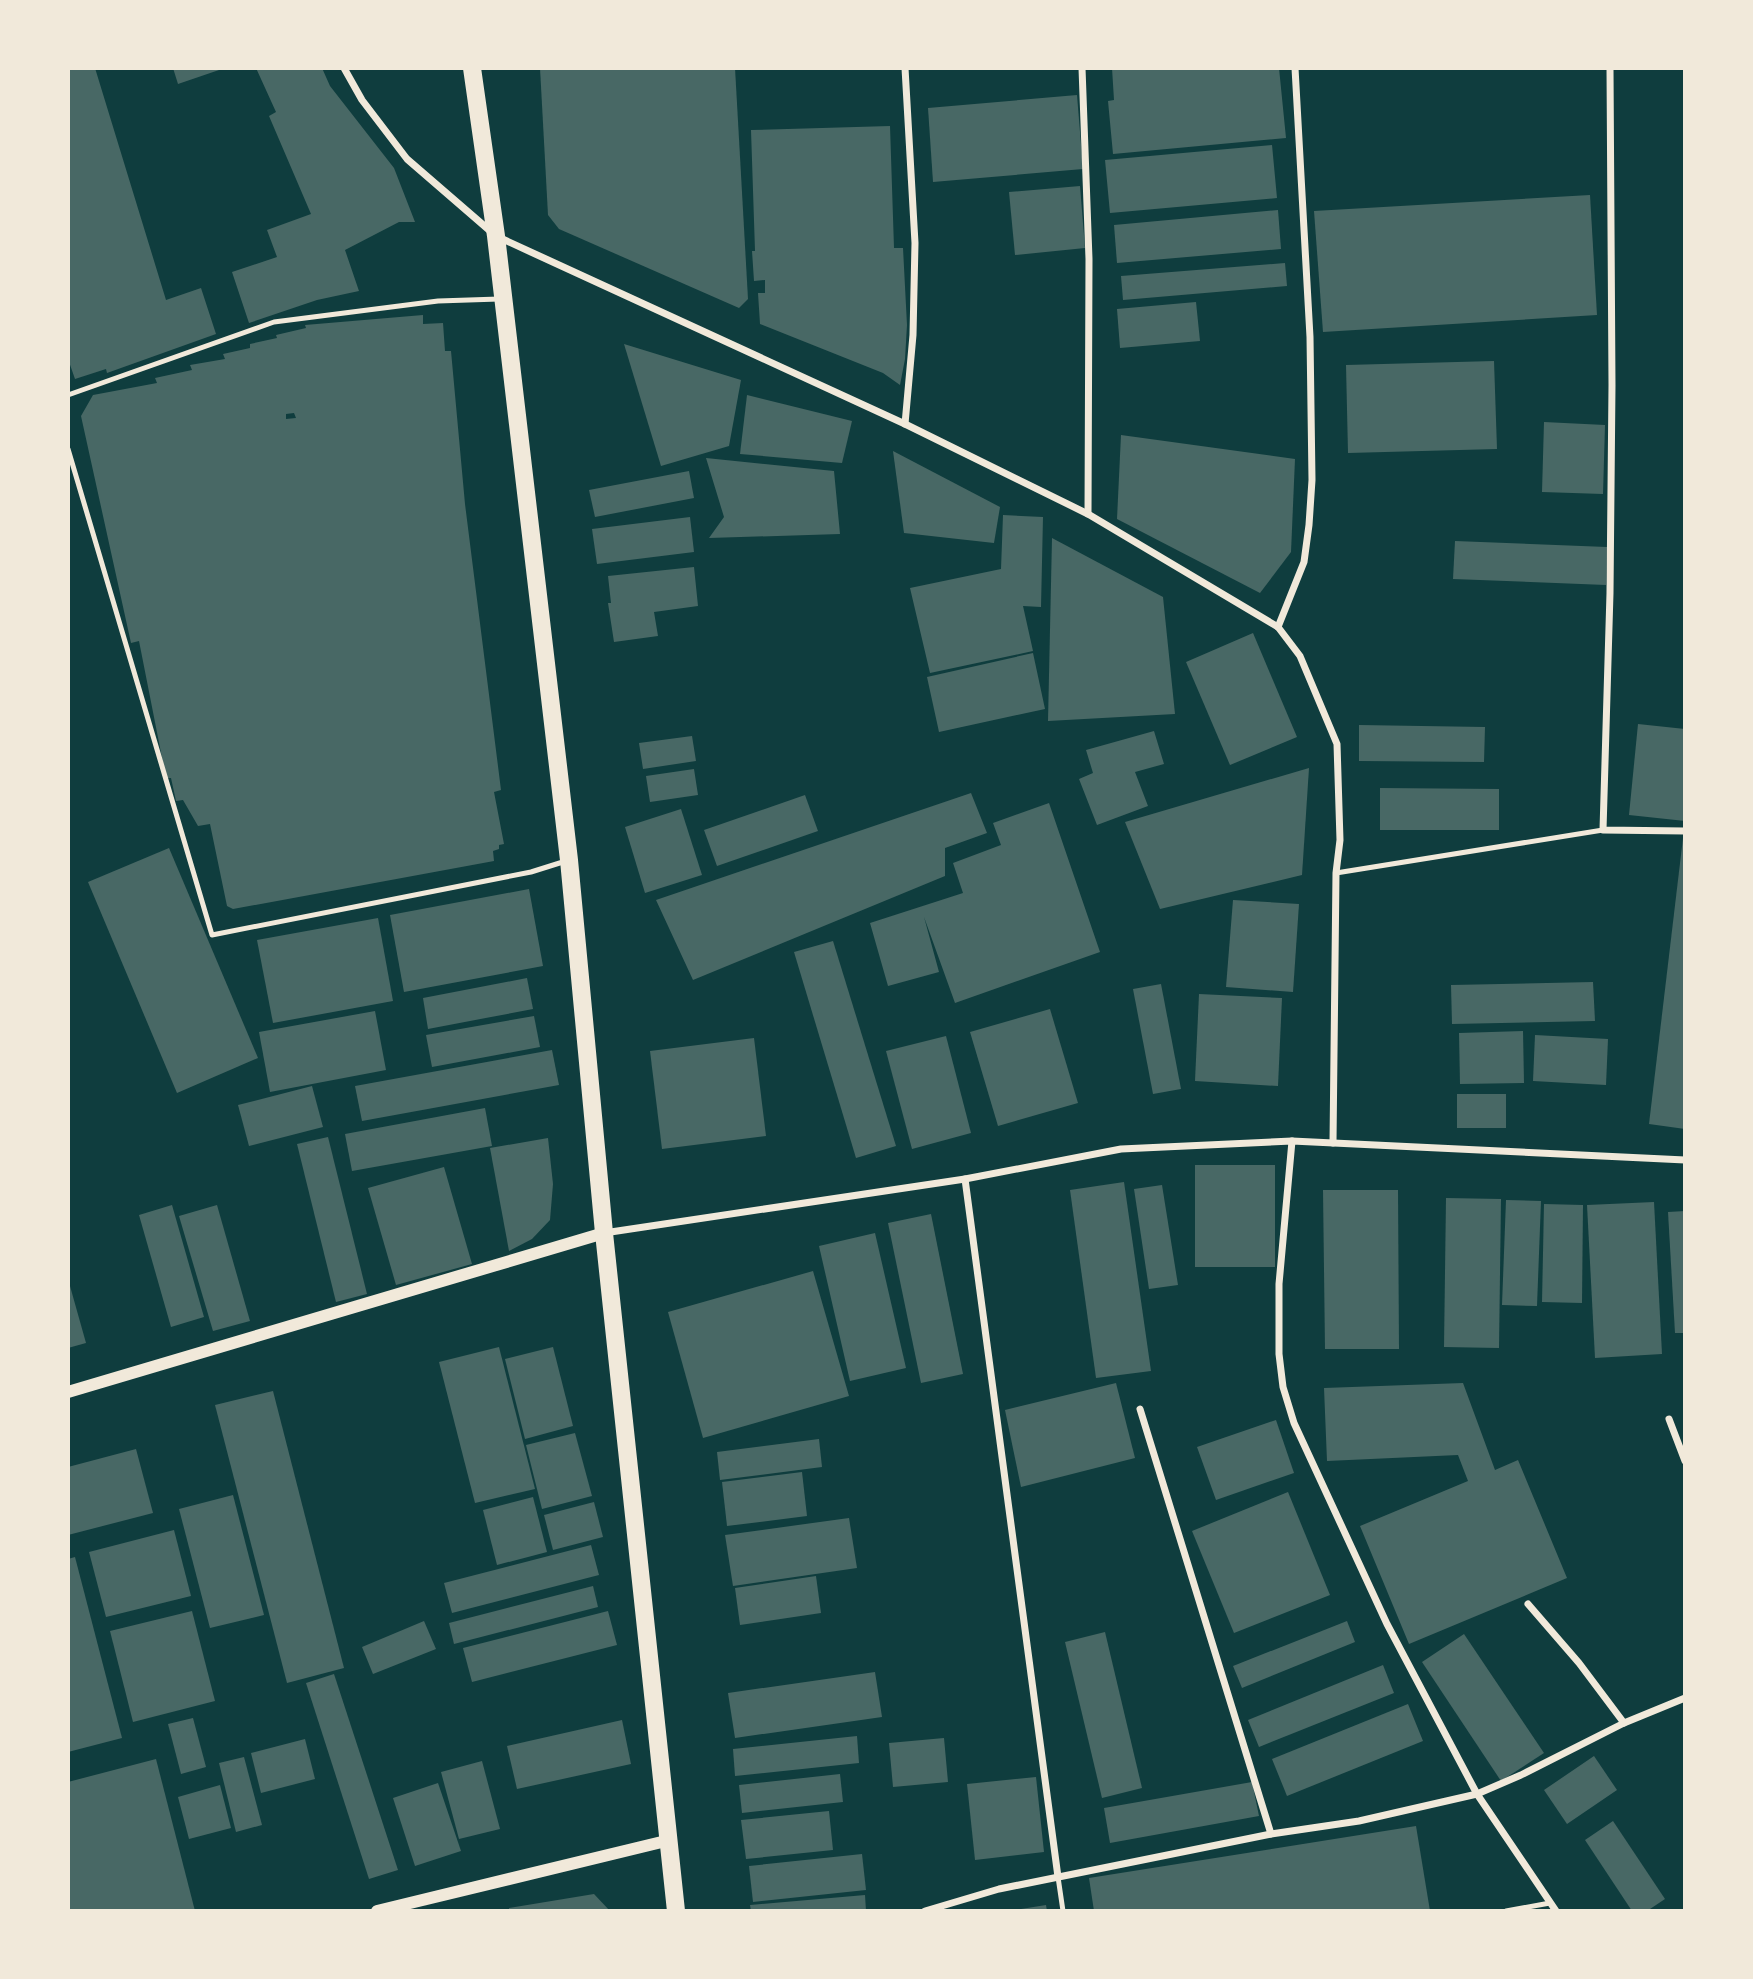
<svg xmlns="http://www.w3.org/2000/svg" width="1753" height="1979" viewBox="0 0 1753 1979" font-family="Helvetica,sans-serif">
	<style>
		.building { fill: #486865; fill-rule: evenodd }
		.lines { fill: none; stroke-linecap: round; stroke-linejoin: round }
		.service { stroke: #f1e9da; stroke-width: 5 }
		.minor { stroke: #f1e9da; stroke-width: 7 }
		.tertiary { stroke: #f1e9da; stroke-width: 12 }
		.primary { stroke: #f1e9da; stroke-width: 18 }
	</style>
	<rect width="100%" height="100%" fill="#0f3d3e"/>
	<g class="building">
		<path d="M68 68H95L166 300 201 288 216 334 107 373 106 369 75 379 68 359Z"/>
		<path d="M173 68H221L222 69 178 84Z"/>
		<path d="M256 68H322L330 86 394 168 415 222H399L345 250 359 291 317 300 249 323 232 272 277 257 267 230 311 214 269 116 276 112Z"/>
		<path d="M540 68H735L748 299 739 308 559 229 548 215Z"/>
		<path d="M1112 68H1279L1286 138 1113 154 1108 101 1114 100Z"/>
		<path d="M1077 95 1083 169 933 182 928 108Z"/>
		<path d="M890 126 894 248H903L907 325 905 359 900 385 883 373 760 324 758 293H765V280L754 281 752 251H755L751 130Z"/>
		<path d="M1272 145 1277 198 1110 213 1105 160Z"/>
		<path d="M1080 186 1085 248 1015 255 1009 192Z"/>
		<path d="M1590 195 1597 315 1323 332 1314 211Z"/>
		<path d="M1278 210 1281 249 1117 263 1114 225Z"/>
		<path d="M1285 263 1287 286 1123 300 1121 276Z"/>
		<path d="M1196 302 1200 341 1120 348 1117 309Z"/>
		<path d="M423 315V324L443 323 445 351H451L465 504 501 790 494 792 504 844 499 845V849L493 851 494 861 233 909 227 906 210 824 198 826 183 800 176 801 171 778H166L139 641 131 643 81 416 93 395 157 383 155 378 192 370 190 365 225 359 223 354 250 348V344L277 338 276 335 306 328 305 325ZM294 413 296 418 286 419V414Z"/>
		<path d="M624 344 741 380 729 446 661 466Z"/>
		<path d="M1494 361 1497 449 1348 453 1346 365Z"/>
		<path d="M747 395 852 421 842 463 740 454Z"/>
		<path d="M1544 422 1605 425 1603 494 1542 492Z"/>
		<path d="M1121 435 1295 459 1291 552 1260 593 1117 519Z"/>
		<path d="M893 451 1000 507 994 543 904 533Z"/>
		<path d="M706 458 834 471 840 534 709 538 724 517Z"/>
		<path d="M689 471 694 498 595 517 589 490Z"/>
		<path d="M1003 515 1043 517 1041 607 1023 606 1033 651 930 673 910 588 1001 569Z"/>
		<path d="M690 517 694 552 597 564 592 529Z"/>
		<path d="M1052 538 1163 597 1175 714 1048 721Z"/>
		<path d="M1455 541 1607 547 1606 585 1453 579Z"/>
		<path d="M694 567 698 606 654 612 658 636 614 642 608 603H611L608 576Z"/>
		<path d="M1253 633 1297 737 1230 765 1186 662Z"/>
		<path d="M1033 653 1045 709 939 732 927 677Z"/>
		<path d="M1638 724 1685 729V821L1629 815Z"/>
		<path d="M1359 725 1485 727 1484 762 1359 761Z"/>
		<path d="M1154 731 1164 764 1135 772 1148 806 1097 825 1079 779 1093 773 1086 750Z"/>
		<path d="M692 736 696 761 643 769 639 743Z"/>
		<path d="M1309 768 1302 875 1160 909 1125 822Z"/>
		<path d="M694 769 698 795 650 802 646 776Z"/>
		<path d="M1380 788 1499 789V830H1380Z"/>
		<path d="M971 793 987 833 945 848V876L693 980 656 900Z"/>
		<path d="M805 795 818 831 717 866 704 830Z"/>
		<path d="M1049 803 1100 952 955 1003 924 917 939 972 888 986 870 923 963 893 953 863 1001 845 993 823Z"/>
		<path d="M681 809 702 875 645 893 625 827Z"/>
		<path d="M1683 838H1685V1129L1649 1124Z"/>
		<path d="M169 848 258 1058 177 1093 88 882Z"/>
		<path d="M529 889 543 966 404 992 390 915Z"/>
		<path d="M1233 900 1299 904 1293 992 1226 987Z"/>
		<path d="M378 918 393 1001 273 1023 257 940Z"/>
		<path d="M833 941 896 1146 856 1158 794 952Z"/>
		<path d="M527 978 533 1009 428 1029 423 998Z"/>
		<path d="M1593 982 1595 1021 1452 1024 1451 985Z"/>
		<path d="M1161 984 1181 1089 1153 1094 1133 989Z"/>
		<path d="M1199 994 1282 998 1278 1086 1195 1081Z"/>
		<path d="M1050 1009 1078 1103 998 1126 970 1032Z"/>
		<path d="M375 1011 386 1070 270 1092 259 1032Z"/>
		<path d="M534 1016 540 1047 432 1067 426 1035Z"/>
		<path d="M1523 1031 1524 1083 1460 1084 1459 1033Z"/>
		<path d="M1535 1035 1608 1039 1606 1085 1533 1081Z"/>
		<path d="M946 1036 971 1133 912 1149 886 1051Z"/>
		<path d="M754 1038 766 1136 662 1149 650 1051Z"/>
		<path d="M552 1050 559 1085 362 1121 355 1086Z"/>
		<path d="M312 1086 323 1127 249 1146 238 1105Z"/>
		<rect x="1457" y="1094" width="49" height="34"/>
		<path d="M485 1108 492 1146 352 1171 345 1134Z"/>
		<path d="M328 1137 367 1294 336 1302 297 1144Z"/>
		<path d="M548 1138 553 1184 550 1220 532 1239 509 1251 490 1148Z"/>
		<rect x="1195" y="1165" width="80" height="102"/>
		<path d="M444 1167 472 1264 396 1285 368 1188Z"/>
		<path d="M1124 1182 1151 1371 1096 1378 1070 1190Z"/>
		<path d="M1162 1185 1178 1285 1149 1289 1134 1189Z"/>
		<path d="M1323 1190H1398L1399 1349H1325Z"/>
		<path d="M1446 1198 1501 1199 1499 1348 1444 1347Z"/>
		<path d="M1506 1200 1541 1201 1537 1306 1502 1305Z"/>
		<path d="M1654 1202 1662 1354 1595 1358 1587 1205Z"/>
		<path d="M1544 1204 1583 1205 1582 1303 1542 1302Z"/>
		<path d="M172 1205 204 1317 171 1327 139 1215Z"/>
		<path d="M217 1205 250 1321 213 1331 179 1216Z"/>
		<path d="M1685 1211V1333H1675L1668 1212Z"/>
		<path d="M931 1214 963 1374 921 1383 888 1223Z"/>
		<path d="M875 1233 906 1368 850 1381 819 1246Z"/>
		<path d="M813 1271 849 1396 703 1438 668 1312Z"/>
		<path d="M68 1279 86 1343 68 1348Z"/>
		<path d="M499 1347 535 1489 475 1503 439 1362Z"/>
		<path d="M553 1347 573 1426 525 1439 505 1359Z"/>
		<path d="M1116 1383 1135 1458 1021 1487 1005 1410Z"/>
		<path d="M1463 1383 1495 1470 1518 1460 1567 1578 1409 1644 1360 1526 1468 1481 1458 1455 1327 1461 1324 1388Z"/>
		<path d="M273 1391 344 1668 287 1683 215 1405Z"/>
		<path d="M1276 1420 1294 1473 1216 1500 1197 1447Z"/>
		<path d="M575 1433 592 1496 542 1509 526 1445Z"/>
		<path d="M819 1439 822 1467 720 1480 717 1452Z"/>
		<path d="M136 1449 153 1513 68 1535V1467Z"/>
		<path d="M802 1472 807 1516 727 1526 722 1482Z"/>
		<path d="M1288 1492 1330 1595 1234 1633 1192 1531Z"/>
		<path d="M233 1495 264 1615 210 1628 179 1509Z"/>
		<path d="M533 1497 547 1552 497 1565 483 1510Z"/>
		<path d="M594 1502 603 1537 553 1550 544 1515Z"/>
		<path d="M849 1518 857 1568 733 1586 725 1535Z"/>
		<path d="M174 1530 191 1596 106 1617 89 1552Z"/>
		<path d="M591 1545 599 1575 452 1613 444 1583Z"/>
		<path d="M75 1557 122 1738 68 1752V1559Z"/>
		<path d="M816 1576 821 1613 740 1625 735 1588Z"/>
		<path d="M593 1586 598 1607 454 1644 449 1623Z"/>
		<path d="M192 1611 215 1701 133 1722 110 1631Z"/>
		<path d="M608 1611 617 1645 472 1682 463 1648Z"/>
		<path d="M424 1621 436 1649 373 1674 362 1647Z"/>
		<path d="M1347 1621 1355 1642 1242 1688 1233 1666Z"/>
		<path d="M1105 1632 1142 1788 1102 1798 1065 1642Z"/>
		<path d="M1464 1634 1544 1753 1501 1781 1422 1662Z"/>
		<path d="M1383 1665 1394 1693 1259 1747 1248 1720Z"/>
		<path d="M875 1672 882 1717 735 1738 728 1693Z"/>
		<path d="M334 1674 398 1870 369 1879 306 1683Z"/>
		<path d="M1408 1704 1423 1741 1287 1796 1272 1759Z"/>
		<path d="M193 1718 206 1767 181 1774 168 1724Z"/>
		<path d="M622 1720 631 1764 517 1789 507 1746Z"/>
		<path d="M857 1736 859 1763 735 1776 733 1749Z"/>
		<path d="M944 1738 948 1782 893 1787 889 1743Z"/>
		<path d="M305 1739 315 1779 261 1793 251 1753Z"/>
		<path d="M1594 1756 1617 1790 1567 1824 1544 1790Z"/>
		<path d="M244 1757 262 1825 236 1832 219 1763Z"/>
		<path d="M156 1759 195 1911H68V1782Z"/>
		<path d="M482 1761 500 1829 459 1839 441 1772Z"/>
		<path d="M840 1774 843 1802 742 1813 739 1785Z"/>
		<path d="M1036 1777 1044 1852 975 1860 967 1784Z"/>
		<path d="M1252 1782 1259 1816 1110 1843 1104 1808Z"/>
		<path d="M438 1783 461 1851 415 1866 393 1798Z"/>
		<path d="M220 1785 231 1828 189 1839 178 1797Z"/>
		<path d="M829 1811 833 1850 746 1859 741 1820Z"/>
		<path d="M1613 1821 1665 1899 1647 1911H1632L1585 1840Z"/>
		<path d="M1416 1826 1430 1911H1094L1089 1878Z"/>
		<path d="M862 1854 866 1890 753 1902 749 1866Z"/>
		<path d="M594 1894 610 1911H509V1908Z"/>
		<path d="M865 1895 866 1911H751L750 1905Z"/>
		<path d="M1046 1905 1047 1911H1021V1909Z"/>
	</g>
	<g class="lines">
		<g class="service">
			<path d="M68 395 274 322 438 301 499 299"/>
			<path d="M68 449 212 935 531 872 566 861"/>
			<path d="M1336 873 1603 830"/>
			<path d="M1058 1877 1063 1911"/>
			<path d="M1506 1911 1550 1903"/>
		</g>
		<g class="minor">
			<path d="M344 68 362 100 407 159 496 236 905 424 1088 514 1278 627 1300 656 1337 744 1340 840 1336 873 1333 1143"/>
			<path d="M905 68 915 243 913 335 905 424"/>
			<path d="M1082 68 1089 259 1088 514"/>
			<path d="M1610 68 1612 385 1610 593 1603 830 1685 831"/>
			<path d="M1278 627 1304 562 1309 525 1312 480 1310 337 1295 68"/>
			<path d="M1292 1141 1279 1284V1354L1283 1387 1294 1423 1387 1624 1477 1794 1556 1911"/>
			<path d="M965 1179 1058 1877"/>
			<path d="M604 1233 965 1179 1121 1149 1292 1141 1685 1160"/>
			<path d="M1140 1409 1271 1834"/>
			<path d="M1669 1419 1685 1461"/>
			<path d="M1528 1604 1579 1663 1624 1723"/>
			<path d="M925 1911 999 1889 1271 1834 1359 1821 1477 1794 1521 1775 1624 1723 1685 1698"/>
		</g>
		<g class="tertiary">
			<path d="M68 1392 604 1233"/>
			<path d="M377 1911 670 1840"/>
		</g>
		<path class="primary" d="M472 68 496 236 569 860 604 1233 676 1911"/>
	</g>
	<rect width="1753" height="1979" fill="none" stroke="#f1e9da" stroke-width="140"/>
</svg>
